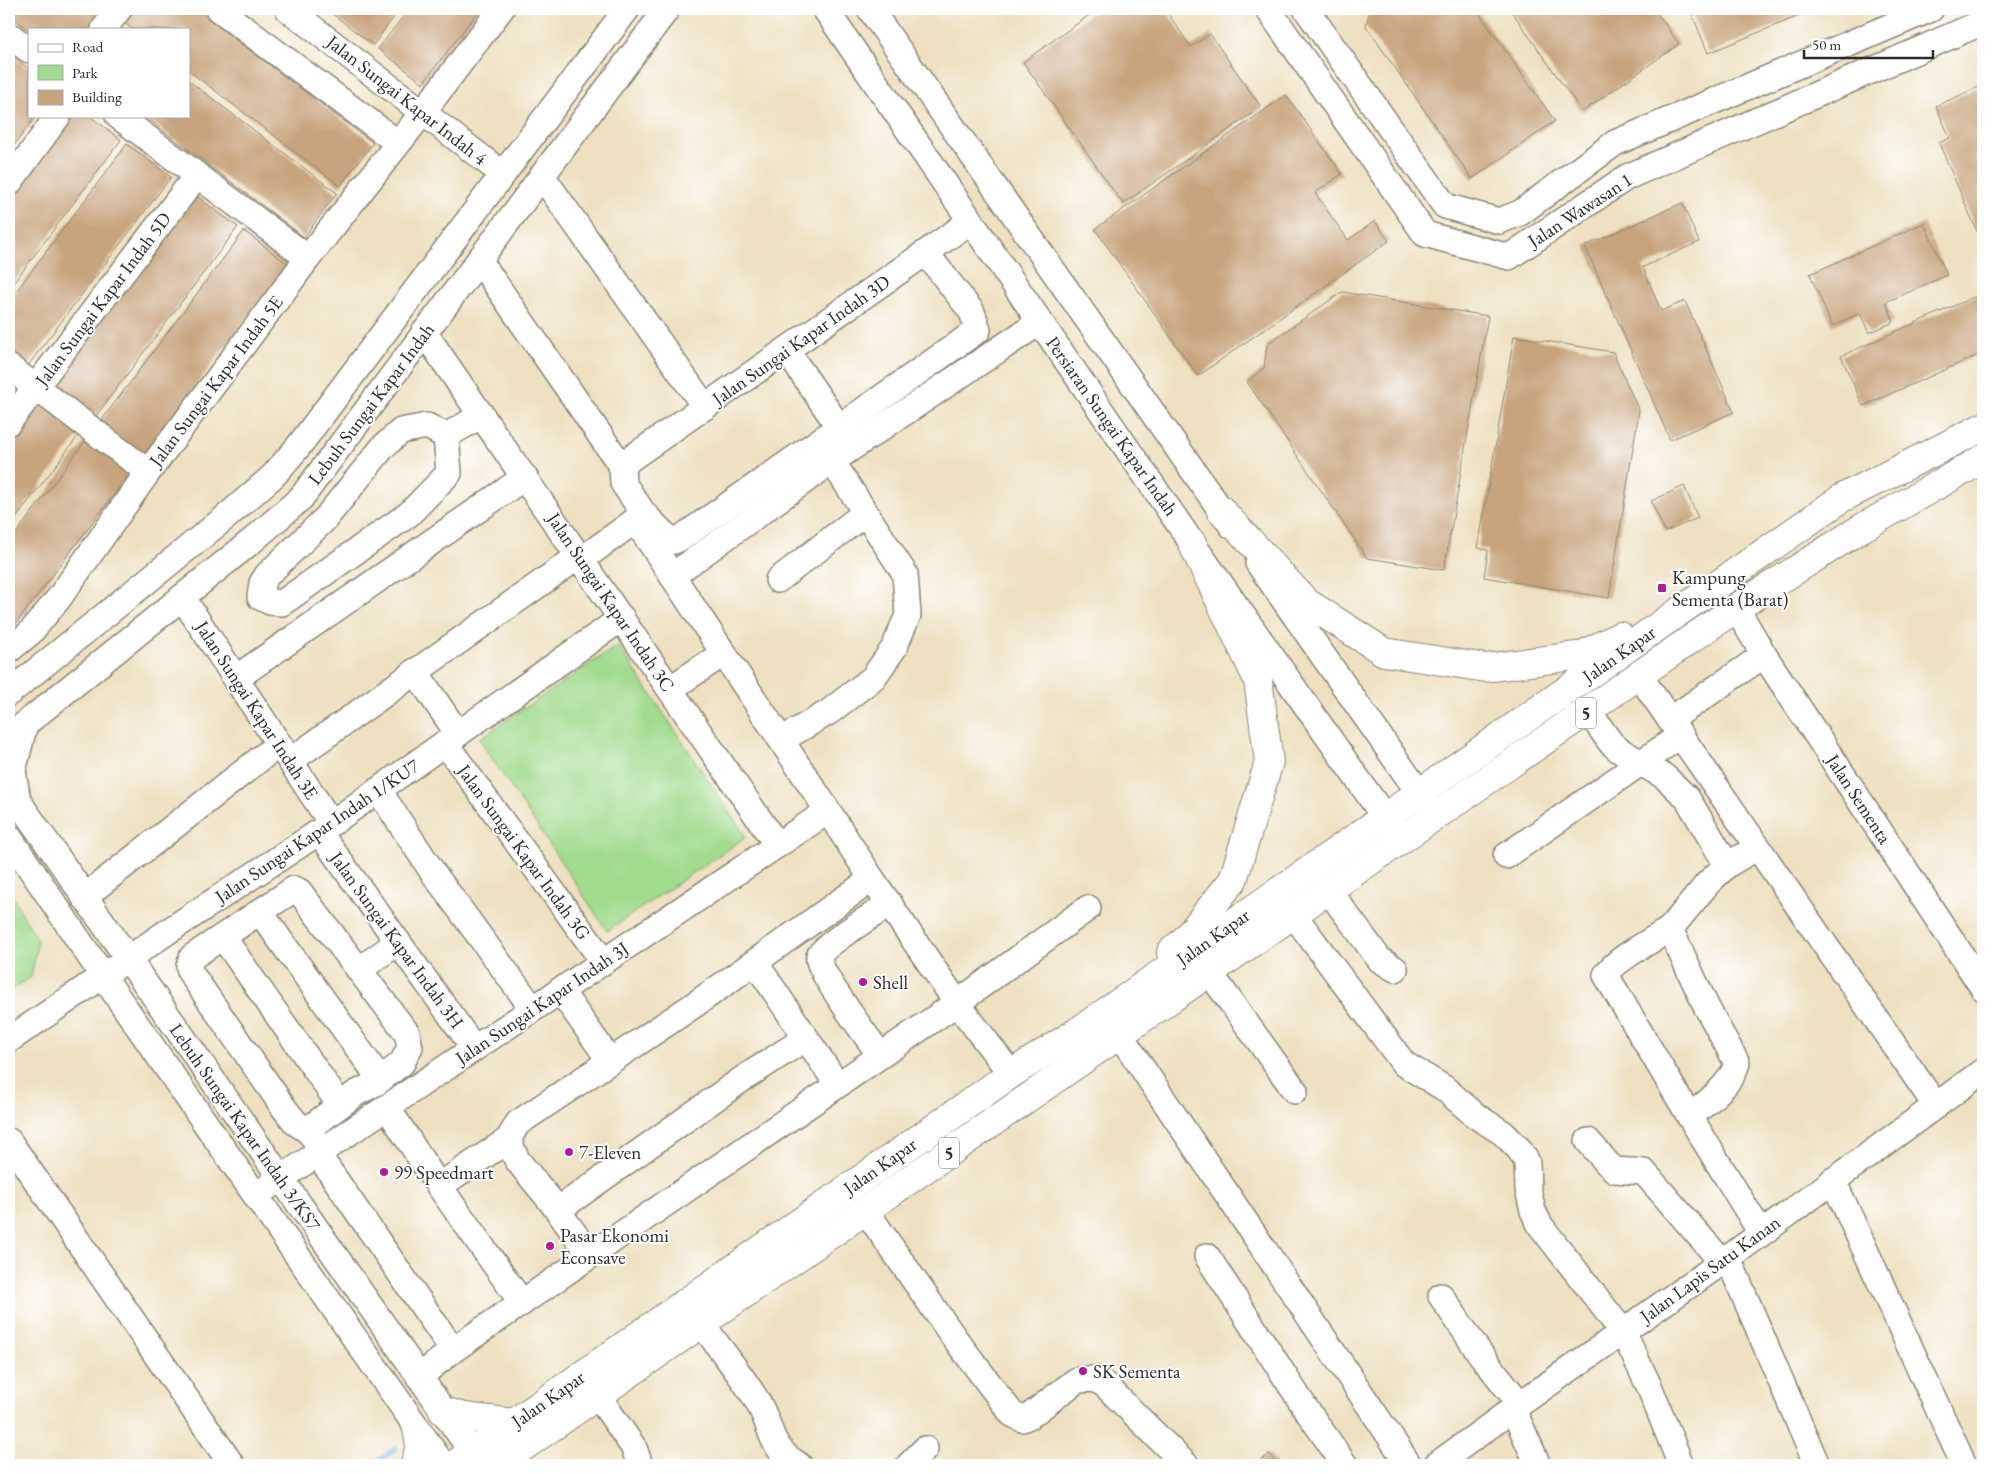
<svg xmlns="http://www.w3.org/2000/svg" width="1992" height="1474" viewBox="0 0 1992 1474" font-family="'EB Garamond',serif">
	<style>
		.green { fill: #a1db8e; stroke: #66835c }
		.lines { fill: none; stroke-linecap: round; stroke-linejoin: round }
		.stream { stroke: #72b6e8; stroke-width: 5 }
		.building { fill: #c8a47e }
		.minor-casing { stroke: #8c8676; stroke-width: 28 }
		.highway-casing { stroke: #8c8676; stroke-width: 30 }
		.minor { stroke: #fff; stroke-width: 25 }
		.highway { stroke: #fff; stroke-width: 28 }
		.poi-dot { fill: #b5179e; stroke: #fff; stroke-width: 2 }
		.labels { text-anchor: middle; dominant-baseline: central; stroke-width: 4; stroke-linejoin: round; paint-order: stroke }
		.shield { fill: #fff; stroke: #6b6b6b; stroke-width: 1 }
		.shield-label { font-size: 18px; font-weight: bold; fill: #2b2b2b }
		.street-label { font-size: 19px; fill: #2b2b2b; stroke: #fff }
		.poi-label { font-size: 19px; fill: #2b2b2b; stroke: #fff; text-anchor: start }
	</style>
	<rect width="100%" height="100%" fill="#fff"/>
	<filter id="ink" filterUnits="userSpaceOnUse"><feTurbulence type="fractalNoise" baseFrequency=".02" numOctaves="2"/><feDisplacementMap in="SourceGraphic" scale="10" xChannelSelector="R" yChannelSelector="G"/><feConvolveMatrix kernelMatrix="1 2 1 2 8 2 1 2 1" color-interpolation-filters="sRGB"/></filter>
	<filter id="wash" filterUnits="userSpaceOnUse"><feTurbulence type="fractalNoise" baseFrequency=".0096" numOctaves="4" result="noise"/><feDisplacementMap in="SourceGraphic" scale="20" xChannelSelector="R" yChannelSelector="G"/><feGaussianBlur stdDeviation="1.12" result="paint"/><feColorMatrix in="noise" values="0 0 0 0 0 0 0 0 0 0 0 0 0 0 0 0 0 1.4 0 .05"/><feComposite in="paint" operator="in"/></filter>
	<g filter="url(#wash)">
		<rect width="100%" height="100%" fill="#eee0c0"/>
		<g class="green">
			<path d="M618 645 746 837 607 931 479 739Z"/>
			<path d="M9 891 38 941 31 977 9 992Z"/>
		</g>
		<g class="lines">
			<path class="stream" d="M372 1465 396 1448"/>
		</g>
		<g id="blocks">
			<g class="building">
				<path d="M9 9H95L106 18 98 29 29 30 9 15Z"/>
				<path d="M125 9H195L373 143 340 186 189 71V29H132L118 18Z"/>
				<path d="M333 9H400L373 45 330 12Z"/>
				<path d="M409 9H480L423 83 378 49Z"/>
				<path d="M1098 9H1165L1191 47 1210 34 1261 107 1123 204 1023 62Z"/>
				<path d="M1370 9H1476L1555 121 1472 179 1366 26Z"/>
				<path d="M1510 9H1654L1679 44 1582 112Z"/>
				<path d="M1690 9H1816L1708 53Z"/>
				<path d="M13 57 29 69V116H36L9 152V62Z"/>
				<path d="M189 81 337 193 304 237 144 116H189Z"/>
				<path d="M1983 85V245L1939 143 1950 138 1936 106Z"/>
				<path d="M1286 95 1342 174 1315 193 1348 240 1375 221 1389 241 1198 376 1095 229Z"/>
				<path d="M74 116H90L121 140 9 289V202Z"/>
				<path d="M127 144 171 177 23 372 9 361V301Z"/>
				<path d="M194 194 238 227 92 421 48 388Z"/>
				<path d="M1682 203 1699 242 1643 267 1661 311 1685 301 1734 412 1670 440 1585 246Z"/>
				<path d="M1924 223 1947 275 1886 302 1894 322 1869 333 1860 313 1832 326 1810 274Z"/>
				<path d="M244 231 288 264 141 458 98 425Z"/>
				<path d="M1342 292 1488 316 1444 570 1367 558 1247 382 1264 368 1267 344Z"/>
				<path d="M1976 296 1983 313V353L1863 406 1841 356Z"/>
				<path d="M1514 336 1613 352 1639 411 1609 598 1484 577 1488 550 1478 548Z"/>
				<path d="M9 375 18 382 9 394Z"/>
				<path d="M39 399 82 431 9 527V439Z"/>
				<path d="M89 436 133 469 9 633V543Z"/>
				<path d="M1684 486 1698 518 1665 532 1651 501Z"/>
				<path d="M1270 1454 1277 1465H1254Z"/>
			</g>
		</g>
	</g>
	<g filter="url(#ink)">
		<use href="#blocks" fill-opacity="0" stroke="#8c8676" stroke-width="1"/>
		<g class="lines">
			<defs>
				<g id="minor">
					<path d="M218 9 398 143"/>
					<path d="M288 9 503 174"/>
					<path d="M825 9 1192 543 1397 835"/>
					<path d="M870 9 1232 526"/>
					<path d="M1268 9 1425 234 1509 257 1627 177 1983 22"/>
					<path d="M1306 9 1445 206 1499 221 1520 213 1615 143 1931 9"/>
					<path d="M104 29 119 9"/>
					<path d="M9 35 29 50"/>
					<path d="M118 116 308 258"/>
					<path d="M542 176 705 407"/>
					<path d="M9 183 58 116"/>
					<path d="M479 260 622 467"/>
					<path d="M424 332 777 845"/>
					<path d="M787 351 839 427"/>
					<path d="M9 367 148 472"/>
					<path d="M9 422 197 175"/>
					<path d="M427 426 446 436 449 473 409 514 282 603 270 602 260 597 262 583 267 575 325 519 383 447 401 431Z"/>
					<path d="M446 436 482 415"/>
					<path d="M644 514 664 534 674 541 681 538 978 330 972 312 926 253"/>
					<path d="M636 521 828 811 872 879"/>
					<path d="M581 560 644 514 623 483 622 467 630 459 971 221"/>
					<path d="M1258 563 1436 817"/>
					<path d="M672 576 832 461 1040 322"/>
					<path d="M778 580 865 513"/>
					<path d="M182 597 331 823"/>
					<path d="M1736 608 1764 655 1983 988"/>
					<path d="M9 650 30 633 59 598 148 472 308 258 423 112 501 9"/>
					<path d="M415 671 458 734"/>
					<path d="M1639 675 1936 1106"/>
					<path d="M236 678 525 477"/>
					<path d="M670 689 724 653"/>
					<path d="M9 693 226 517 273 476 298 447 627 9"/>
					<path d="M1588 711 1611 743 1619 750 1665 777 1687 798 1727 865"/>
					<path d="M1670 720 1764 655"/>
					<path d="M9 737 253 540 301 498 667 9"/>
					<path d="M781 740 829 712 873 678 894 648 908 615 905 574 832 461"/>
					<path d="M445 743 603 961"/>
					<path d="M290 761 579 556"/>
					<path d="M9 788 481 1465"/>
					<path d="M379 791 434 874 533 1009"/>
					<path d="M18 801 13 771 25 724"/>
					<path d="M319 832 474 1048"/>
					<path d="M9 837 103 976 443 1465"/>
					<path d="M1758 847 1727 865 1708 883 1670 929 1706 1006 1737 1063C1731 1086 1706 1102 1690 1117L1761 1233"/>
					<path d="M1506 856 1681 735"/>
					<path d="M1329 891 1380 960 1395 969"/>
					<path d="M84 897 279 744"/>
					<path d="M260 912 380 1079"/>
					<path d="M1294 915 1404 1064 1444 1088 1476 1116 1503 1133 1519 1149 1527 1162 1528 1189 1533 1211 1540 1225 1623 1332 1649 1386 1681 1465"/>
					<path d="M1670 929C1654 939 1614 960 1606 975L1690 1117"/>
					<path d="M223 937 340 1105"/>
					<path d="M755 962 837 1084"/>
					<path d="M359 970 398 942"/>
					<path d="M1210 973 1295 1091"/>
					<path d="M560 990 610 1061"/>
					<path d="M1120 1035 1409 1465"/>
					<path d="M9 1040 170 930 319 832 622 618"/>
					<path d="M880 1055C871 1042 813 966 819 956 825 944 876 913 890 904"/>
					<path d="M387 1107 432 1176 522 1303"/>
					<path d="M307 1130 355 1094 376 1083 402 1063 410 1047 407 1033 299 891 294 889 192 957 189 966 190 972 284 1108 296 1123 307 1130 323 1149"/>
					<path d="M9 1141 232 1465"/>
					<path d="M1588 1141 1607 1163 1615 1170 1644 1172 1722 1262"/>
					<path d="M317 1153 453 1350"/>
					<path d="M1833 1180 1964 1465"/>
					<path d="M439 1186 508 1140"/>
					<path d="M268 1187 828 811"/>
					<path d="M558 1210 741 1080 806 1038"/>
					<path d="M866 1211 953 1336 1012 1414 1022 1419 1031 1415 1077 1380 1095 1379 1105 1385 1186 1465"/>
					<path d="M590 1255 550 1200 517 1160 508 1140 518 1123 697 1003 872 879 957 1003 1011 1074"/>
					<path d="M1207 1256 1306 1409 1345 1465"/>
					<path d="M1728 1258 1817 1465"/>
					<path d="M1441 1296 1481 1355 1520 1404"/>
					<path d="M702 1324C720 1349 740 1373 756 1399 774 1427 766 1446 799 1465"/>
					<path d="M419 1377 453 1350 957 1003 1088 908"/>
					<path d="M598 1396 634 1448 640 1465"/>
					<path d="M1513 1409 1538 1465"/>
					<path d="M909 1465 925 1449"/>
					<path d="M1436 1465 1520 1404 1728 1258 1983 1071"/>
				</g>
				<g id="highway">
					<path d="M1220 509 1306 602 1384 652 1486 668 1582 655 1620 636"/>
					<path d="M1171 952 1184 941 1233 880 1269 762 1258 680 1192 543"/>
					<path d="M443 1411 464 1417 514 1423"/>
					<path d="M415 1465 420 1445 417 1429"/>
					<path d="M454 1465 1011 1074 1077 1032 1842 498 1983 427"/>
					<path d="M497 1465 1736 608 1860 529 1983 459"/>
				</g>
			</defs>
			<use href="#minor" class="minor-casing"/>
			<use href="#highway" class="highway-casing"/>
			<use href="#minor" class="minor"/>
			<use href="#highway" class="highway"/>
		</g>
	</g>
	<g class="poi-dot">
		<rect x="1657" y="583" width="10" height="10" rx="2.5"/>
		<circle cx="863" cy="982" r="5"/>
		<circle cx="569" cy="1152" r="5"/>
		<circle cx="384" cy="1172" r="5"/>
		<circle cx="550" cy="1246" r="5"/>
		<circle cx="1083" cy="1371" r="5"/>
	</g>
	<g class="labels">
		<g class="shield">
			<rect x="1576" y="697.5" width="20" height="31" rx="4"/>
			<rect x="939" y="1137.5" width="20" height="31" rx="4"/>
		</g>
		<g class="shield-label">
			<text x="1586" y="713">5</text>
			<text x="949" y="1153">5</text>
		</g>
		<g class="street-label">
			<text transform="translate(407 100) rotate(38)">Jalan Sungai Kapar Indah 4</text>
			<text transform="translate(1580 210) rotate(-33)">Jalan Wawasan 1</text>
			<text transform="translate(103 299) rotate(-53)">Jalan Sungai Kapar Indah 5D</text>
			<text transform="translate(801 340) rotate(-35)">Jalan Sungai Kapar Indah 3D</text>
			<text transform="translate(216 381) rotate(-53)">Jalan Sungai Kapar Indah 5E</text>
			<text transform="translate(371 404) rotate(-53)">Lebuh Sungai Kapar Indah</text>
			<text transform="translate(1112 426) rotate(55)">Persiaran Sungai Kapar Indah</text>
			<text transform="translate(611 602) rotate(56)">Jalan Sungai Kapar Indah 3C</text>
			<text transform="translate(1619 654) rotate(-35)">Jalan Kapar</text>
			<text transform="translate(257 710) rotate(57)">Jalan Sungai Kapar Indah 3E</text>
			<text transform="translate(1859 799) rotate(57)">Jalan Sementa</text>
			<text transform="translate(317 831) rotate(-34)">Jalan Sungai Kapar Indah 1/KU7</text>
			<text transform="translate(524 852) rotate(54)">Jalan Sungai Kapar Indah 3G</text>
			<text transform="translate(1213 937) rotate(-35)">Jalan Kapar</text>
			<text transform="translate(397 940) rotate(54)">Jalan Sungai Kapar Indah 3H</text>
			<text transform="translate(542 1003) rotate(-34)">Jalan Sungai Kapar Indah 3J</text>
			<text transform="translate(245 1127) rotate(55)">Lebuh Sungai Kapar Indah 3/KS7</text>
			<text transform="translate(880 1166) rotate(-35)">Jalan Kapar</text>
			<text transform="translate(1710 1269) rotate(-36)">Jalan Lapis Satu Kanan</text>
			<text transform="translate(548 1399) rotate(-35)">Jalan Kapar</text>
		</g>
		<g class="poi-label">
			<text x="1672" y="577">Kampung<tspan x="1672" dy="22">Sementa (Barat)</tspan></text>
			<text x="873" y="982">Shell</text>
			<text x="579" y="1152">7-Eleven</text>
			<text x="394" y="1172">99 Speedmart</text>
			<text x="560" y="1235">Pasar Ekonomi<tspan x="560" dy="22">Econsave</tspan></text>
			<text x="1093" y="1371">SK Sementa</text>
		</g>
	</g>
	<rect width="1992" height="1474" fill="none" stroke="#fff" stroke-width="30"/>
	<rect x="28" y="28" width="162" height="90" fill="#ffffff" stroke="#aaaaaa"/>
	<rect x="38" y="44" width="25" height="8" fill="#ffffff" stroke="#aaaaaa"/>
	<text x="72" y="52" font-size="15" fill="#2b2b2b">Road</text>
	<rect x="38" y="65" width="25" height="15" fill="#a1db8e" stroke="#aaaaaa"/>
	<text x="72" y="78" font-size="15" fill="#2b2b2b">Park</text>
	<rect x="38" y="90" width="25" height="15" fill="#c8a47e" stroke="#aaaaaa"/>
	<text x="72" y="102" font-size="15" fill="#2b2b2b">Building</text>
	<path d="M1804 50v8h129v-8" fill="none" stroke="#2b2b2b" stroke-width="2.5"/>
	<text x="1812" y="50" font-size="15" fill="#2b2b2b" stroke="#ffffff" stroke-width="4" paint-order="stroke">50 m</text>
</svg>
